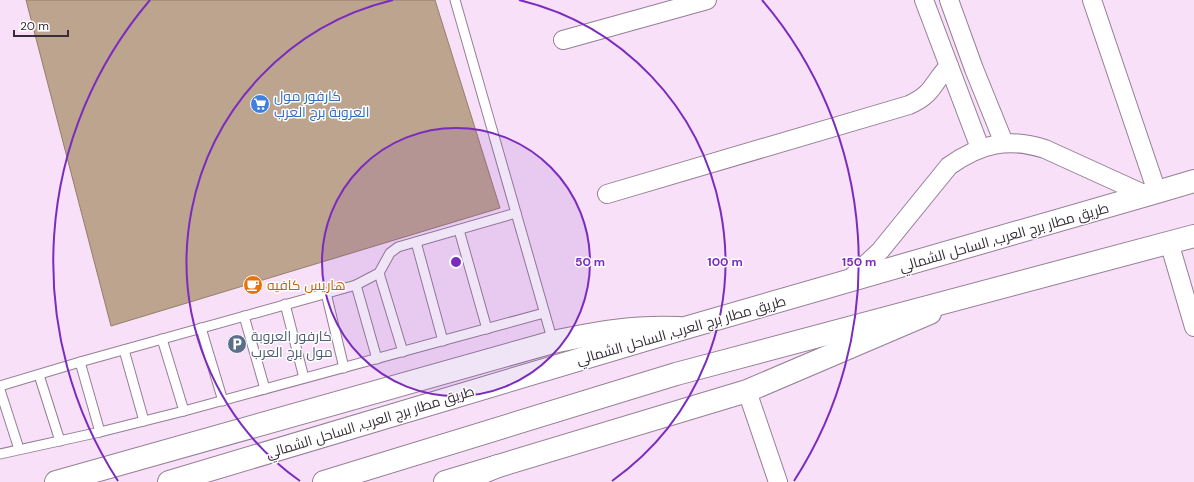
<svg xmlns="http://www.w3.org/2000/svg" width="1194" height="482" viewBox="0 0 1194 482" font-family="'DM Sans',Cairo,sans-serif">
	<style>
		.building { fill: #bca48f; stroke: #957d69 }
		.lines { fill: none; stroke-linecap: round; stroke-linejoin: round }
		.service-casing { stroke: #957f95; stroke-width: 11 }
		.minor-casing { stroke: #957f95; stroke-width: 20 }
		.primary-casing { stroke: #957f95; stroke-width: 24 }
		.trunk-casing { stroke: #957f95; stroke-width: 24 }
		.motorway-casing { stroke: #957f95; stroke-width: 24 }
		.service { stroke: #fff; stroke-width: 9 }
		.minor { stroke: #fff; stroke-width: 18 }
		.primary { stroke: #fff; stroke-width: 22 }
		.trunk { stroke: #fff; stroke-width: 22 }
		.motorway { stroke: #fff; stroke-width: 22 }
		.ring { fill: none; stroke: #7b2cbf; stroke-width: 2 }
		.labels { text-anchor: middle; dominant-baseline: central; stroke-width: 3; stroke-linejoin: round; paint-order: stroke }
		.shop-label { font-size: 14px; fill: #366cbe; stroke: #fff; text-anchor: start }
		.street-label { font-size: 14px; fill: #362d36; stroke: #fff }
		.food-label { font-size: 14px; fill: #c56008; stroke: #fff; text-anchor: start }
		.service-label { font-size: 14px; fill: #4e5e75; stroke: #fff; text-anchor: start }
		.centre { fill: #7b2cbf; stroke: #fff; stroke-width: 2 }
		.ring-label { font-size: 12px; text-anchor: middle; font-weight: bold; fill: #7b2cbf; stroke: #fff; stroke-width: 3; stroke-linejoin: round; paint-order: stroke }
	</style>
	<rect width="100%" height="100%" fill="#f8e0f8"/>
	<path class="building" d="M26 0H435L500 208 111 326Z"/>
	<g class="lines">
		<defs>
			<g id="service">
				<path d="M455 0 553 342"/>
				<path d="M459 230 487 329"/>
				<path d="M416 242 443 341"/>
				<path d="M379 273 403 352"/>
				<path d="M356 285 377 359"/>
				<path d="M326 293 344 368"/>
				<path d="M285 304 304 378"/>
				<path d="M244 316 265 389"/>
				<path d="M201 328 223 401"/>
				<path d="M162 339 184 411"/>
				<path d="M124 350 144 421"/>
				<path d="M80 362 100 432"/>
				<path d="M39 375 60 441"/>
				<path d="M0 386 80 362 356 285 379 273 390 253 398 247 516 213"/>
				<path d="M0 390 19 449"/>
				<path d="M0 454 100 432 184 411 544 313"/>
			</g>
			<g id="minor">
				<path d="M924 0 980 148"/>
				<path d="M949 0 974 69 1004 143"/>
				<path d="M1092 0 1157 192"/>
				<path d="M563 40 707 0"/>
				<path d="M607 194 909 105C934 94 932 83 949 66"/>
				<path d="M1169 242 1194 327"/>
				<path d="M849 280 880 251 949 166C980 144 1008 137 1045 149L1146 195"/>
				<path d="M747 391 778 482"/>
			</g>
			<g id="primary">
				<path d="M56 482 553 342C596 333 633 326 678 328"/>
				<path d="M445 482 747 391 930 313"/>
			</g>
			<g id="trunk">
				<path d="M169 482 685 328 1157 192 1194 181"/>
				<path d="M324 482 676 374 1194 236"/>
			</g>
			<path id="motorway" d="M459 482 498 466"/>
		</defs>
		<use href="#service" class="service-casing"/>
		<use href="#minor" class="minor-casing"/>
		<use href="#primary" class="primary-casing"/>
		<use href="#trunk" class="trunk-casing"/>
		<use href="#motorway" class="motorway-casing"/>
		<use href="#service" class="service"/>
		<use href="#minor" class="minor"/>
		<use href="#primary" class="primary"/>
		<use href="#trunk" class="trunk"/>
		<use href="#motorway" class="motorway"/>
	</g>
	<circle cx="456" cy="262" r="134" fill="#7b2cbf" fill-opacity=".12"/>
	<g class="ring">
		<circle cx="456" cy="262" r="134"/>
		<path d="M300 481A269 269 0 0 1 393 0M519 0A269 269 0 0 1 612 481"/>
		<path d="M118 481A403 403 0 0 1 150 0M762 0A403 403 0 0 1 794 481"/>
	</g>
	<defs>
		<symbol id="supermarket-disc" viewBox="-11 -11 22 22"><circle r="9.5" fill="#3f7fe0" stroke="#fff"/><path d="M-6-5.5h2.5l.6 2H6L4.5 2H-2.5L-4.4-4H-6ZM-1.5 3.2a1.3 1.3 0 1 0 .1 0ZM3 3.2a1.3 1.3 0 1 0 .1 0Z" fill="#fff"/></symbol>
		<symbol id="cafe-disc" viewBox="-11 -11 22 22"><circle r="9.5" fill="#e8710a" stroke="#fff"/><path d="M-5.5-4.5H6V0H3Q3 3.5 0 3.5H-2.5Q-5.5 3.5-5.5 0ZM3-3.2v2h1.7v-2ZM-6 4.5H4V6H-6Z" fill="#fff"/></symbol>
		<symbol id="parking-disc" viewBox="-11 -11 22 22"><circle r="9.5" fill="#5c6f8a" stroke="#fff"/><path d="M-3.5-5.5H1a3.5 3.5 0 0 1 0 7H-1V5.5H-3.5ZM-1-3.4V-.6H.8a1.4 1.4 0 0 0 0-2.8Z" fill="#fff"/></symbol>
	</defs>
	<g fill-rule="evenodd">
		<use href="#supermarket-disc" x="249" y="93" width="22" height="22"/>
		<use href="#cafe-disc" x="242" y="274" width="22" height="22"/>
		<use href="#parking-disc" x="226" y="333" width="22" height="22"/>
	</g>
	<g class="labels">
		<g class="shop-label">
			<text x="274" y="96">كارفور مول<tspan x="274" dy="16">العروبة برج العرب</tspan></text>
		</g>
		<g class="street-label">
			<text transform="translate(1004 237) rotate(-16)">طريق مطار برج العرب, الساحل الشمالي</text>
			<text transform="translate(681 330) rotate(-16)">طريق مطار برج العرب, الساحل الشمالي</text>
			<text transform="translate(370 422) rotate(-17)">طريق مطار برج العرب, الساحل الشمالي</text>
		</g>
		<g class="food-label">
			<text x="267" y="285">هاريس كافيه</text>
		</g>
		<g class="service-label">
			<text x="251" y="336">كارفور العروبة<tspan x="251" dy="16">مول برج العرب</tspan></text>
		</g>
	</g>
	<circle cx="456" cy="262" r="6" class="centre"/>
	<g class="ring-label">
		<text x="590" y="266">50 m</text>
		<text x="725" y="266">100 m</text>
		<text x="859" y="266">150 m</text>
	</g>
	<path d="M14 30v6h54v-6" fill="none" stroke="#362d36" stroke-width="2"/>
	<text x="20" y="30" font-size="12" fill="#362d36" stroke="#ffffff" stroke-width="3" paint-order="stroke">20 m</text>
</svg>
